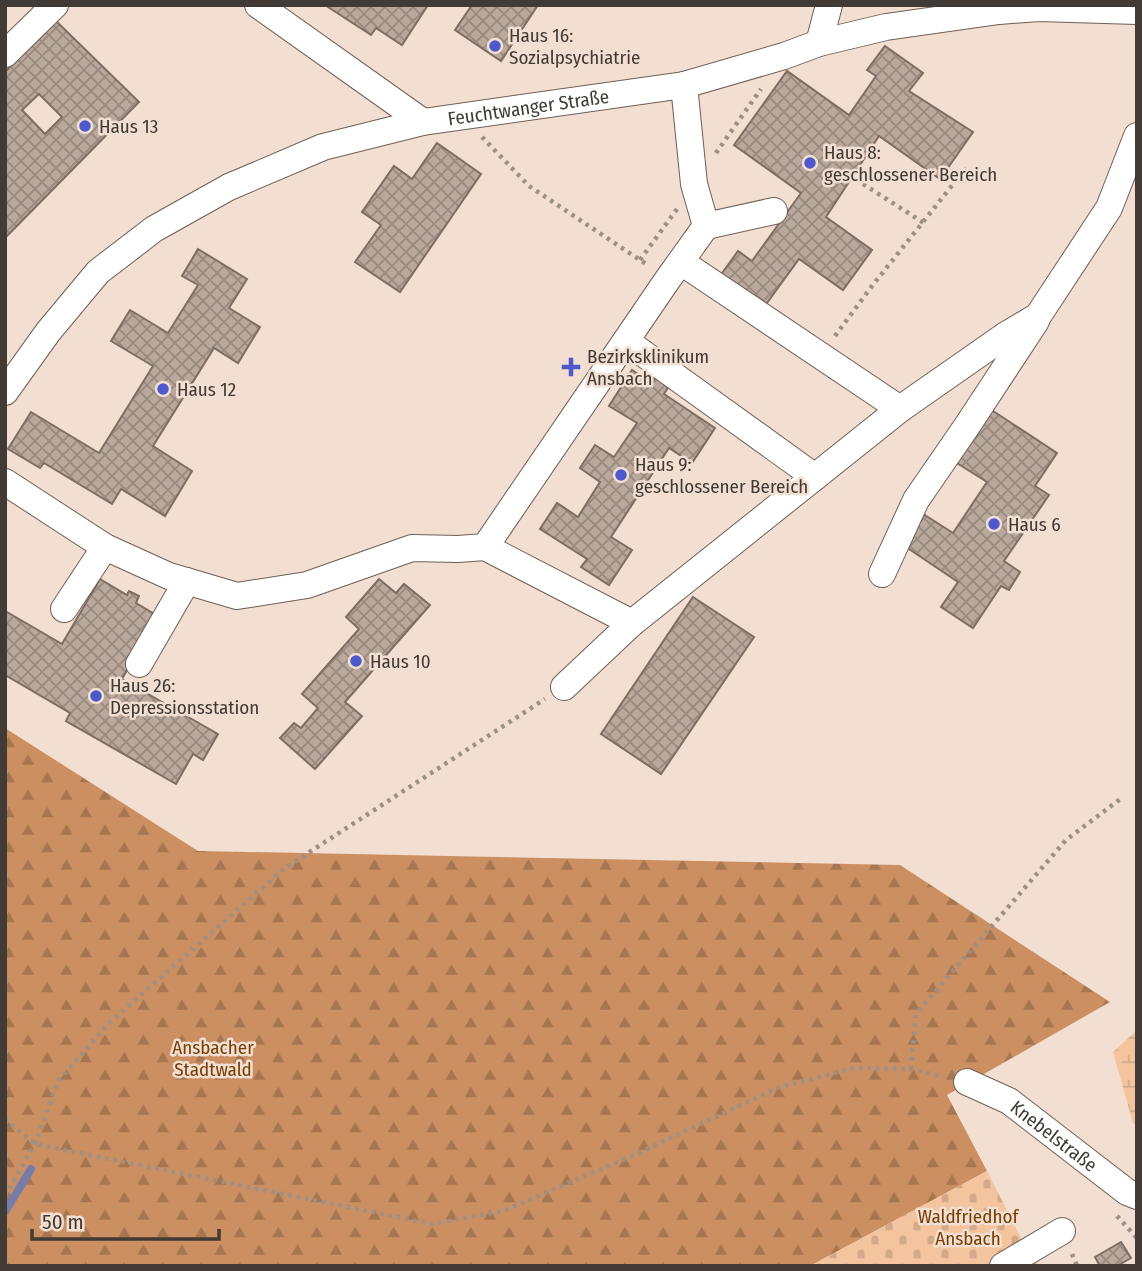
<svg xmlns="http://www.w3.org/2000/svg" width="1142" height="1271" viewBox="0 0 1142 1271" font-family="'Fira Sans Condensed',sans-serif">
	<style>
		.forest { fill: url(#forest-firs) }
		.wetland { fill: url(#wetland-marsh) }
		.cemetery { fill: url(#cemetery-stones) }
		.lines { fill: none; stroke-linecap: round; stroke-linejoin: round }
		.stream { stroke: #767ca7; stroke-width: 8 }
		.building { fill: url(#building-cross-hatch); stroke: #7e6e62; stroke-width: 2; fill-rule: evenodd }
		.minor-casing { stroke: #6f5f53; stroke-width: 28 }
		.path { stroke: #9d9086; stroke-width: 4.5; stroke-dasharray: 3.5 5; stroke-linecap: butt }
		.minor { stroke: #fff; stroke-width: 26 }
		.poi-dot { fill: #4f57cd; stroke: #f2dfd1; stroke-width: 2.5 }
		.labels { text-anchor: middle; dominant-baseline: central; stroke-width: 5; stroke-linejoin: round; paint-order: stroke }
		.poi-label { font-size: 19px; fill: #413a35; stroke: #f2dfd1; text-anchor: start }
		.street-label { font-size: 19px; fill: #413a35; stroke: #f2dfd1 }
		.park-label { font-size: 19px; fill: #784005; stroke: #f2dfd1 }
	</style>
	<defs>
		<pattern id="forest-firs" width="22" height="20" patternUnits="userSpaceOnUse" patternTransform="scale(1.75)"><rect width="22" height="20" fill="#cb8f61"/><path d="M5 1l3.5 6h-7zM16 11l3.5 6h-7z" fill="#a67651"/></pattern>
		<pattern id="wetland-marsh" width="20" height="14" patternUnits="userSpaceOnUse" patternTransform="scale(1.75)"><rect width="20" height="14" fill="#f4c49f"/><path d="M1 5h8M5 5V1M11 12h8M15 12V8" fill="none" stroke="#d2a98a"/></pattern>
		<pattern id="cemetery-stones" width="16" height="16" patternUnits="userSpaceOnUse" patternTransform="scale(1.75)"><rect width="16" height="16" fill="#f4c49f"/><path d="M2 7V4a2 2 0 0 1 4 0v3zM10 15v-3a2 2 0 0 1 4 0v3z" fill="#d2a98a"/></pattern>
		<pattern id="building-cross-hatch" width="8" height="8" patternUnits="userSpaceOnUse" patternTransform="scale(1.75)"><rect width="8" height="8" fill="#b9a89b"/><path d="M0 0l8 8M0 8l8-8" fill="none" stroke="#988a7f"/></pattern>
	</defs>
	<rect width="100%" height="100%" fill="#f2dfd1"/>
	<path class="forest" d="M5 728 198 851 900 865 1110 1002 947 1095 987 1171 810 1266H5Z"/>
	<path class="wetland" d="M1137 1030V1126L1133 1123 1113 1052Z"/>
	<path class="cemetery" d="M987 1171 1021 1238 1039 1266H810Z"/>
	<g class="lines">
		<path class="stream" d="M5 1212 31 1169"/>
	</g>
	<g class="building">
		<path d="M325 5H428L402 45 376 28 371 35Z"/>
		<path d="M472 5H538L501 61 455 30Z"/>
		<path d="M56 21 139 102 5 238V72ZM39 94 62 117 45 134 22 110Z"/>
		<path d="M885 46 923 73 909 91 973 132 940 179 879 136 826 217 872 250 843 290 799 259 764 307 720 276 738 251 752 261 801 193 734 145 787 71 849 115 876 76 867 70Z"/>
		<path d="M437 143 481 174 400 292 355 262 381 225 362 212 394 166 412 179Z"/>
		<path d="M198 249 247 279 229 308 260 327 238 363 214 348 153 446 192 471 165 516 121 489 112 504 44 463 40 468 8 449 31 412 99 453 153 366 111 341 130 310 168 333 198 285 182 276Z"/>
		<path d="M632 370 652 383 658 372 672 381 664 394 715 428 692 463 669 448 611 537 632 550 609 585 581 567 587 559 540 529 557 503 578 517 600 482 580 468 595 445 614 457 637 423 609 406Z"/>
		<path d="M987 407 1057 453 1035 486 1049 495 1004 561 1020 572 1009 590 1001 586 973 628 941 607 958 582 903 545 923 514 953 533 987 482 952 460Z"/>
		<path d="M100 579 127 595 129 591 139 596 136 603 158 616 122 679 218 734 203 760 193 754 176 784 66 721 70 713 5 675V611L62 644Z"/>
		<path d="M379 579 396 593 404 584 430 605 345 702 362 716 315 769 280 738 294 723 301 728 318 708 302 694 359 629 346 617Z"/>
		<path d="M693 597 754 637 661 774 601 734Z"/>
		<path d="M1121 1242 1131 1258 1117 1266H1100L1095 1257Z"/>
	</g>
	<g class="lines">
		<defs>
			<g id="minor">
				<path d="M258 5 423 122"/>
				<path d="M819 43 829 5"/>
				<path d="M5 54 55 5"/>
				<path d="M706 226 774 211"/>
				<path d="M681 262 900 409 1006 335 1038 316 1109 208 1137 136"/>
				<path d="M626 341 815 477"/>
				<path id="s1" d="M5 392 48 332 98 272 154 229 229 187 323 147 423 122 684 85 784 56 819 43 886 27 999 11 1039 8 1137 11"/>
				<path d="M5 482 105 547 169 576 237 596 307 585 412 548 458 549 485 547 668 279 706 226 694 184 684 85"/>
				<path d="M485 547 632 623"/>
				<path d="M882 574 916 500 967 426 1036 321"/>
				<path d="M64 609 105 547"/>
				<path d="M139 664 187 581"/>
				<path d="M564 687 632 623 900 409"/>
				<path id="s2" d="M967 1082 1009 1101 1127 1192 1137 1196"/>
				<path d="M1003 1266 1062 1231"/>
			</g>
		</defs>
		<use href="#minor" class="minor-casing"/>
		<g class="path">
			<path d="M482 137 529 186 649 266"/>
			<path d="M716 153 761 89"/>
			<path d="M863 184 924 223"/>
			<path d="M640 260 677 209"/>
			<path d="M835 336 872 286 966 168"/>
			<path d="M911 1069 916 1014 1066 840 1123 797"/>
			<path d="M5 1119 35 1144 432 1224 503 1211 632 1156 777 1088 854 1068 911 1069 943 1077"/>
			<path d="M5 1196 35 1144 58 1081 110 1022 285 868 545 699"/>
			<path d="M1117 1216 1137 1238"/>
			<path d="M1072 1254 1077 1266"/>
		</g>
		<use href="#minor" class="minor"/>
	</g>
	<g class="poi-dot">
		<circle cx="495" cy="46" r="7"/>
		<circle cx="85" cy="126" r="7"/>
		<circle cx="810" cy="163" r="7"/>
		<path d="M567.5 356.5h7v7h7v7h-7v7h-7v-7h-7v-7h7z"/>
		<circle cx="163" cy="389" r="7"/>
		<circle cx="621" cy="475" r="7"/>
		<circle cx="994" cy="524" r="7"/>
		<circle cx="356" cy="661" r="7"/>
		<circle cx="96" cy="696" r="7"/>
	</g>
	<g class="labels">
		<g class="poi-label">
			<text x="509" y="35">Haus 16:<tspan x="509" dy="22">Sozialpsychiatrie</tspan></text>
			<text x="99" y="126">Haus 13</text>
			<text x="824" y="152">Haus 8:<tspan x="824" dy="22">geschlossener Bereich</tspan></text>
			<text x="587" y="356">Bezirksklinikum<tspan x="587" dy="22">Ansbach</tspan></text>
			<text x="177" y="389">Haus 12</text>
			<text x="635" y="464">Haus 9:<tspan x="635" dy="22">geschlossener Bereich</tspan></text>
			<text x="1008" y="524">Haus 6</text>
			<text x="370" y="661">Haus 10</text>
			<text x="110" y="685">Haus 26:<tspan x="110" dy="22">Depressionsstation</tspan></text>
		</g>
		<g class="street-label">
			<text stroke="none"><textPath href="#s1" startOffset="620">Feuchtwanger Straße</textPath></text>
			<text stroke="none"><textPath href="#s2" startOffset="103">Knebelstraße</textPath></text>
		</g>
		<g class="park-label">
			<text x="213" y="1047">Ansbacher<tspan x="213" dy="22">Stadtwald</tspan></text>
			<text x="968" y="1216">Waldfriedhof<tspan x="968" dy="22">Ansbach</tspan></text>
		</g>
	</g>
	<rect width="1142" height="1271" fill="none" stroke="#413a35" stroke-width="14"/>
	<path d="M32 1229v10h187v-10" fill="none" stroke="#413a35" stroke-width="3.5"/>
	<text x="42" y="1229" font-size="21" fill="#413a35" stroke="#f2dfd1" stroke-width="5" paint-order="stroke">50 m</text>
</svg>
